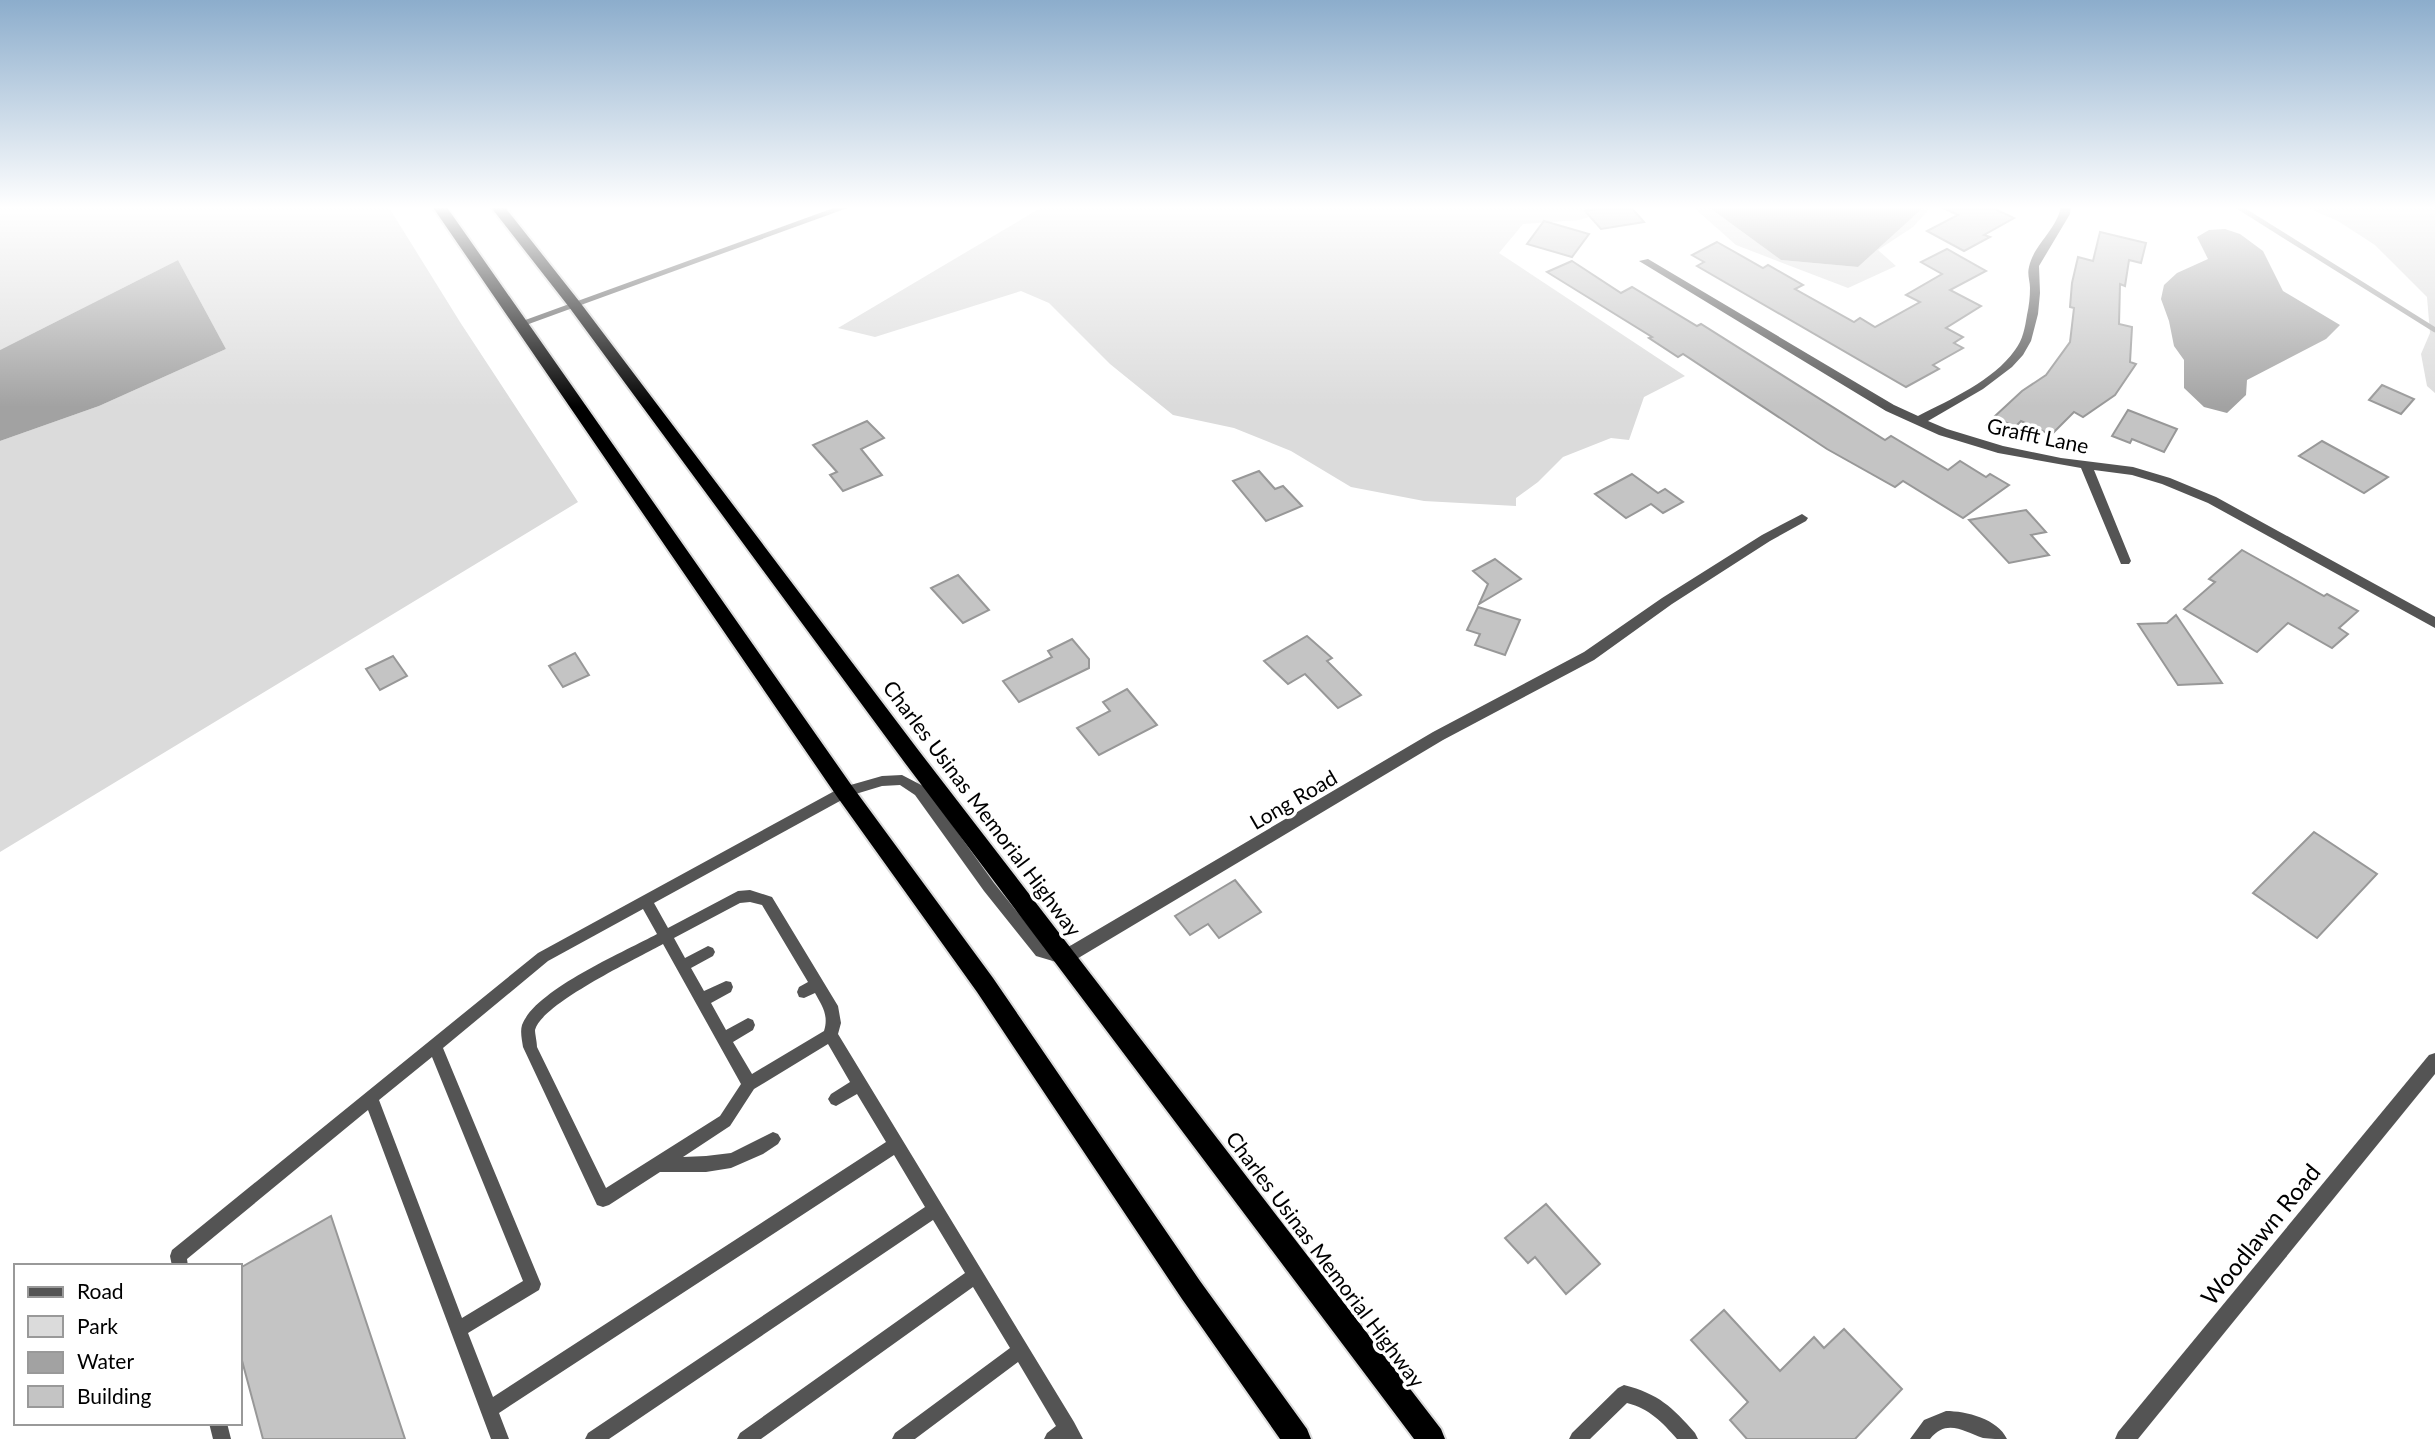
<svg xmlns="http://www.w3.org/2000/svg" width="2435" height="1439" viewBox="0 0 2435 1439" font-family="Lato,sans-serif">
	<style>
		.green { fill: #dbdbdb }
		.water { fill: #a2a2a2 }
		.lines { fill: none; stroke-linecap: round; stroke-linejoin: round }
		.stream { stroke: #a2a2a2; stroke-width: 5 }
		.building { fill: #c4c4c4; stroke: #989898; stroke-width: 2 }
		.trunk-casing { stroke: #dbdbdb; stroke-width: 4 }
		.service { fill: #545454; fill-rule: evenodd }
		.minor { fill: #545454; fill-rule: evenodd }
		.tertiary { fill: #545454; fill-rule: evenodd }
		.trunk { fill: #000; fill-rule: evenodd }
		.labels { text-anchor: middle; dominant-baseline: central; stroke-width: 7; stroke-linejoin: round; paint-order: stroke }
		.street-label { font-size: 21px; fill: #000; stroke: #fff }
		.near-street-label { font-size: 24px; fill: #000; stroke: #fff }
	</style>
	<rect width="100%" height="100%" fill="#fff"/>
	<g class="green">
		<path d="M0 206H388L460 322 578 502 0 852V441L99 406 226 349 178 260 0 350Z"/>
		<path d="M1044 206H1628L1579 220 1523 224 1499 253 1685 376 1644 397 1629 440 1611 438 1563 457 1538 482 1516 498V506L1424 501 1351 487 1291 451 1234 428 1173 415 1110 364 1049 303 1021 291 875 337 838 328Z"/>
		<path d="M1692 206H1707L1781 260 1858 267 1925 206H1932L1913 227 1878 250 1896 266 1848 288 1736 245Z"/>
		<path d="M2303 206H2435V393L2427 386 2421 354 2430 333 2427 297 2375 245 2338 221Z"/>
	</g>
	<g class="water">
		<path d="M1707 206H1925L1858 267 1781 260Z"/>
		<path d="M2225 229 2240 234 2263 251 2283 291 2340 325 2326 339 2247 380 2246 395 2227 413 2204 407 2184 388V360L2174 346 2169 321 2161 299 2164 285 2177 273 2208 259 2197 237 2209 230Z"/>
		<path d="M178 260 226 349 99 406 0 441V350Z"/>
	</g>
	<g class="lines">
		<path class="stream" d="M2237 206 2435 330"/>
	</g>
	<g class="building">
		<path d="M1616 206H1630L1644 222 1601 229 1585 211Z"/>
		<path d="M1939 206H1989L2014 218 1984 235 1990 237 1964 251 1927 231 1958 215Z"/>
		<path d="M1544 221 1589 234 1572 257 1527 244Z"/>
		<path d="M2100 232 2146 243 2141 263 2129 260 2125 286 2120 284 2119 324 2132 327 2130 362 2136 364 2115 395 2083 417 2074 412 2051 435 2021 421 2015 427 1994 417 2022 391 2046 375 2070 342 2074 308 2070 307 2072 283 2078 257 2093 261Z"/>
		<path d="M1717 242 1763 268 1768 265 1803 285 1795 289 1854 322 1860 318 1875 327 1920 302 1906 295 1942 274 1921 262 1947 249 1986 271 1950 290 1981 306 1946 328 1963 337 1954 343 1963 348 1933 365 1939 369 1906 387 1697 266 1704 262 1692 255Z"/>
		<path d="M1572 261 1621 293 1632 287 1697 326 1701 324 1885 440 1891 436 1948 470 1960 461 1986 477 1990 474 2009 485 1963 518 1903 481 1895 487 1827 449 1683 354 1678 357 1649 338 1652 337 1547 272Z"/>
		<path d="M2382 385 2414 399 2401 414 2369 400Z"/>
		<path d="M2128 410 2177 429 2164 452 2132 439 2130 443 2112 436Z"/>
		<path d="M867 421 884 438 861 449 882 475 843 491 830 475 837 472 813 445Z"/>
		<path d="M2322 441 2388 477 2364 493 2299 456Z"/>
		<path d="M1259 471 1275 489 1283 486 1302 506 1266 521 1233 481Z"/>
		<path d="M1632 474 1658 493 1665 489 1683 502 1663 513 1651 504 1626 518 1595 494Z"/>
		<path d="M2026 510 2046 532 2031 535 2049 555 2009 563 1969 520Z"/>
		<path d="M2242 550 2324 596 2327 594 2358 611 2339 628 2348 634 2332 648 2288 623 2257 652 2184 609 2215 582 2209 579Z"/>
		<path d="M1495 559 1521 579 1479 604 1488 584 1473 571Z"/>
		<path d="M958 575 989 610 963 623 931 588Z"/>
		<path d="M1478 607 1520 620 1505 655 1475 645 1480 634 1467 630Z"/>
		<path d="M2176 615 2222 683 2178 685 2138 624 2167 623Z"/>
		<path d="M1307 636 1332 658 1327 661 1361 695 1338 708 1305 674 1288 684 1264 661Z"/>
		<path d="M1072 639 1089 659V668L1019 702 1003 681 1052 657 1048 651Z"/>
		<path d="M575 653 589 675 563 687 549 666Z"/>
		<path d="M393 656 407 676 380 690 366 669Z"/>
		<path d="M1127 689 1157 725 1099 755 1077 728 1110 711 1103 702Z"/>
		<path d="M2314 832 2377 874 2317 938 2253 893Z"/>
		<path d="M1235 880 1261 912 1219 938 1208 924 1190 935 1175 916Z"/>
		<path d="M1546 1204 1600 1264 1566 1294 1535 1257 1528 1263 1505 1238Z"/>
		<path d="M331 1216 405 1439H263L240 1353V1268Z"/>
		<path d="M1724 1310 1780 1371 1814 1337 1824 1348 1844 1329 1902 1389 1855 1439H1747L1730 1420 1748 1402 1691 1340Z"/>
	</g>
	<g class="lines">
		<defs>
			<g id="trunk">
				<path d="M432 206H446L852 786 993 978 1200 1281 1307 1429 1311 1439H1280L1182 1299 977 992 838 798Z"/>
				<path d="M490 206H504L579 301 919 751 1441 1429 1445 1439H1414L905 763 569 307Z"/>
			</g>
		</defs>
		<use href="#trunk" class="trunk-casing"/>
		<g class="service">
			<path d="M902 775 925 787 994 883 1045 947 1068 954 1070 958 1068 962 1063 964 1036 956 984 891 915 795 900 785 882 786 849 796 654 903 668 928 738 891 750 890 772 897 838 1006 841 1023 838 1034 1074 1422 1083 1439H1044L1047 1433 1056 1426 1018 1362 915 1439H892L895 1433 1010 1348 973 1287 761 1439H737L740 1433 965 1273 933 1220 609 1439H585L588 1433 925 1207 894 1155 499 1413 509 1439H491L368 1110 187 1259 188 1266H172L170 1256 172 1250 538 953 840 788 882 776ZM750 902 762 905 808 982 799 987 797 992 799 997 804 998 815 993C822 1006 829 1015 824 1031L752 1074 733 1042 753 1030 755 1025 753 1020 748 1018 726 1030 711 1003 731 992 733 987 731 982 726 981 704 991 691 968 713 956 715 952 713 948 708 946 685 958 674 938 740 903ZM643 909 657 934C624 952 535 990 522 1025 520 1032 522 1040 523 1047L597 1205 603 1207 609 1205 660 1172H706L731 1168 763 1154 778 1144 781 1139 778 1134 773 1132 731 1153 706 1156 683 1157 730 1126 754 1089 828 1044 850 1082 831 1094 828 1099 831 1104 836 1106 857 1094 886 1142 493 1397 468 1333 539 1290 541 1284 443 1048 548 961ZM663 944 741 1084 720 1116 606 1188 537 1047C537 1042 535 1034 535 1030 541 1004 638 958 663 944ZM432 1057 523 1281 462 1318 379 1100Z"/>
			<path d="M1624 1385C1659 1394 1672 1407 1695 1433L1698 1439H1677C1662 1422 1650 1409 1627 1403L1590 1439H1569L1572 1433 1618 1388Z"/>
			<path d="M1946 1411C1966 1411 1998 1419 2007 1439 2000 1439 1990 1439 1983 1438 1964 1432 1947 1418 1930 1439H1910L1924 1420Z"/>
			<path d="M209 1423H227L231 1439H213Z"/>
		</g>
		<g class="minor">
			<path d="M839 206H853L526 325H518L517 323Z"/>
			<path d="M2061 206H2071L2070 214 2039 266 2040 293 2038 314 2031 341 2023 355 2012 367 1983 389 1928 421 1947 429 2003 446 2061 458 2133 467 2170 478 2216 497 2435 617V628L2208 503 2162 484 2132 475 2094 470 2131 561 2129 564H2121L2081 468 1998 453 1939 435 1886 411 1639 261 1648 259 1894 405 1918 416C1951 399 1993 381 2015 350 2023 340 2025 327 2027 315 2029 306 2030 297 2030 288 2030 281 2027 274 2029 267 2034 244 2057 230 2061 206Z"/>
			<path d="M1802 514 1808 518 1806 521 1770 541 1672 604 1594 660 1443 740 1070 963 1064 965 1058 963 1056 958 1058 953 1433 732 1584 652 1662 598 1762 535Z"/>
		</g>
		<path class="tertiary" d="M2435 1053V1074L2138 1439H2115L2118 1432 2429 1055Z"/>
		<use href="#trunk" class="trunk"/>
	</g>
	<linearGradient id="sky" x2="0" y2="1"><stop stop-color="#8cadcc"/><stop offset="0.51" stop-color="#fff"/><stop offset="1" stop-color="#fff" stop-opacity="0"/></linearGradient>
	<rect width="2435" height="407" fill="url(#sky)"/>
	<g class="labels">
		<g class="street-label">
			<text transform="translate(2038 435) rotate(12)">Grafft Lane</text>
			<text transform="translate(1293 799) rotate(-30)">Long Road</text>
			<text transform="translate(983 808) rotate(53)">Charles Usinas Memorial Highway</text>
			<text transform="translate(1326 1259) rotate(53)">Charles Usinas Memorial Highway</text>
		</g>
		<g class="near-street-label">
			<text transform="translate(2260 1234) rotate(-51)">Woodlawn Road</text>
		</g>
	</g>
	<rect x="14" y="1264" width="228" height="161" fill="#ffffff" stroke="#999999" stroke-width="2"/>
	<rect x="28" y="1287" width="35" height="10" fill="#545454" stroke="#999999" stroke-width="2"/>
	<text x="77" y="1299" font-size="21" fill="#000000">Road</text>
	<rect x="28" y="1316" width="35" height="21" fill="#dbdbdb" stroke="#999999" stroke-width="2"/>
	<text x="77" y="1334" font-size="21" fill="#000000">Park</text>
	<rect x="28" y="1352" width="35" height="21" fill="#a2a2a2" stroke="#999999" stroke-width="2"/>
	<text x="77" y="1369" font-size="21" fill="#000000">Water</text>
	<rect x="28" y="1386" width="35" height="21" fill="#c4c4c4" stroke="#999999" stroke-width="2"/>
	<text x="77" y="1404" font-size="21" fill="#000000">Building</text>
</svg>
